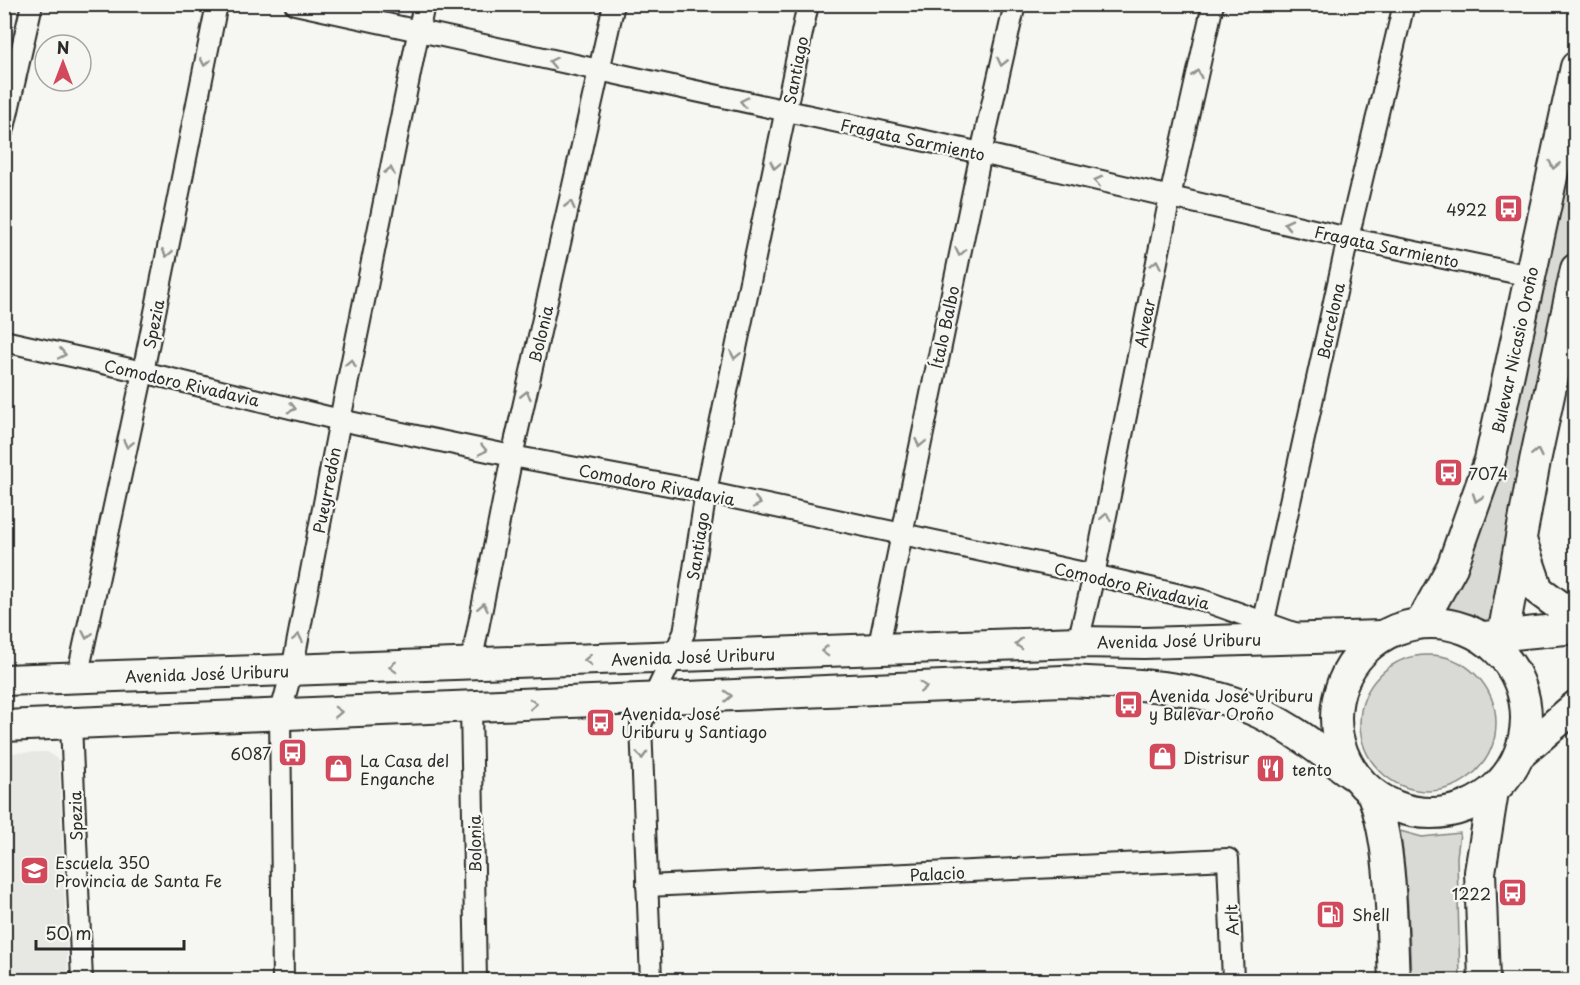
<svg xmlns="http://www.w3.org/2000/svg" width="1580" height="985" viewBox="0 0 1580 985" font-family="'Playpen Sans',sans-serif">
	<style>
		.built { fill: #e7e7e3 }
		.green { fill: #d9d9d5; stroke: #828280; stroke-width: 1.5 }
		.lines { fill: none; stroke-linecap: round; stroke-linejoin: round }
		.street-casing { stroke: #2b2b2b; stroke-width: 24 }
		.primary-casing { stroke: #2b2b2b; stroke-width: 34 }
		.street { stroke: #f6f6f2; stroke-width: 20 }
		.primary { stroke: #f6f6f2; stroke-width: 30 }
		.oneway { stroke: #90908e }
		.labels { text-anchor: middle; dominant-baseline: central; stroke-width: 4.5; stroke-linejoin: round; paint-order: stroke }
		.street-label { font-size: 16px; fill: #2b2b2b; stroke: #f6f6f2 }
		.poi-label { font-size: 16px; fill: #2b2b2b; stroke: #f6f6f2; text-anchor: start }
	</style>
	<rect width="100%" height="100%" fill="#f6f6f2"/>
	<filter id="ink" filterUnits="userSpaceOnUse"><feTurbulence type="fractalNoise" baseFrequency=".0167" numOctaves="2"/><feDisplacementMap in="SourceGraphic" scale="12" xChannelSelector="R" yChannelSelector="G"/><feConvolveMatrix kernelMatrix="1 2 1 2 8 2 1 2 1" color-interpolation-filters="sRGB"/></filter>
	<g filter="url(#ink)">
		<path class="built" d="M48 752 59 761 68 980H5V753Z"/>
		<g class="green">
			<path d="M1575 67V269L1502 634 1481 637 1459 627 1441 623H1421L1452 567Z"/>
			<circle cx="1428" cy="723" r="68"/>
			<path d="M1400 831 1422 837 1460 833 1457 857 1460 980H1411C1409 931 1408 881 1400 831Z"/>
		</g>
		<g class="lines">
			<defs>
				<g id="street">
					<path d="M295 4 981 153 1348 238 1530 276"/>
					<path d="M4 128 32 4"/>
					<path d="M4 341 143 372 340 420 512 456 706 492 1094 575 1202 600 1294 633"/>
					<path d="M1261 634 1348 238 1404 4"/>
					<path d="M1078 642 1094 575 1170 197 1213 4"/>
					<path d="M878 650 981 153 1015 4"/>
					<path d="M471 664 512 456 614 4"/>
					<path d="M77 678 143 372 217 4"/>
					<path d="M471 707 476 980"/>
					<path d="M71 724 82 980"/>
					<path d="M647 886 1228 859 1233 980"/>
					<path d="M283 980 280 715 292 670 340 420 424 4"/>
					<path d="M651 980 641 724 684 633 706 492 808 4"/>
				</g>
				<g id="primary">
					<path d="M1521 540 1538 590 1576 618"/>
					<path d="M1421 623 1452 567 1490 460 1576 67"/>
					<circle cx="1431" cy="718" r="95"/>
					<path d="M1484 637 1576 628"/>
					<path d="M1500 652 1535 461 1576 269"/>
					<path d="M4 680 1078 642 1144 643 1381 636"/>
					<path d="M4 726 1063 681C1128 684 1200 684 1260 713 1294 729 1322 752 1352 774"/>
					<path d="M1519 755 1576 706"/>
					<path d="M1373 795C1393 849 1391 923 1394 980"/>
					<path d="M1484 980 1480 872 1493 791"/>
				</g>
			</defs>
			<use href="#street" class="street-casing"/>
			<use href="#primary" class="primary-casing"/>
			<use href="#street" class="street"/>
			<use href="#primary" class="primary"/>
		</g>
		<defs><path id="oneway-chevron" d="M-2-3.5L2.5 0L-2 3.5" fill="none" stroke-width="1.6" stroke-linecap="round" stroke-linejoin="round" transform="scale(1.5)"/></defs>
		<g class="oneway">
			<use href="#oneway-chevron" transform="translate(205 62) rotate(101)"/>
			<use href="#oneway-chevron" transform="translate(553 62) rotate(-168)"/>
			<use href="#oneway-chevron" transform="translate(1002 62) rotate(103)"/>
			<use href="#oneway-chevron" transform="translate(1197 74) rotate(-77)"/>
			<use href="#oneway-chevron" transform="translate(744 102) rotate(-168)"/>
			<use href="#oneway-chevron" transform="translate(775 165) rotate(102)"/>
			<use href="#oneway-chevron" transform="translate(1554 165) rotate(102)"/>
			<use href="#oneway-chevron" transform="translate(390 171) rotate(-79)"/>
			<use href="#oneway-chevron" transform="translate(1098 181) rotate(-167)"/>
			<use href="#oneway-chevron" transform="translate(570 205) rotate(-77)"/>
			<use href="#oneway-chevron" transform="translate(1288 224) rotate(-167)"/>
			<use href="#oneway-chevron" transform="translate(960 252) rotate(102)"/>
			<use href="#oneway-chevron" transform="translate(167 253) rotate(101)"/>
			<use href="#oneway-chevron" transform="translate(1156 264) rotate(-79)"/>
			<use href="#oneway-chevron" transform="translate(62 354) rotate(12)"/>
			<use href="#oneway-chevron" transform="translate(735 355) rotate(102)"/>
			<use href="#oneway-chevron" transform="translate(351 363) rotate(-79)"/>
			<use href="#oneway-chevron" transform="translate(526 395) rotate(-77)"/>
			<use href="#oneway-chevron" transform="translate(292 408) rotate(14)"/>
			<use href="#oneway-chevron" transform="translate(920 443) rotate(102)"/>
			<use href="#oneway-chevron" transform="translate(128 444) rotate(102)"/>
			<use href="#oneway-chevron" transform="translate(483 450) rotate(12)"/>
			<use href="#oneway-chevron" transform="translate(1537 453) rotate(-78)"/>
			<use href="#oneway-chevron" transform="translate(1477 498) rotate(109)"/>
			<use href="#oneway-chevron" transform="translate(757 503) rotate(12)"/>
			<use href="#oneway-chevron" transform="translate(1106 517) rotate(-79)"/>
			<use href="#oneway-chevron" transform="translate(483 607) rotate(-79)"/>
			<use href="#oneway-chevron" transform="translate(87 635) rotate(102)"/>
			<use href="#oneway-chevron" transform="translate(298 638) rotate(-79)"/>
			<use href="#oneway-chevron" transform="translate(1019 644) rotate(178)"/>
			<use href="#oneway-chevron" transform="translate(825 651) rotate(178)"/>
			<use href="#oneway-chevron" transform="translate(588 660) rotate(178)"/>
			<use href="#oneway-chevron" transform="translate(393 667) rotate(178)"/>
			<use href="#oneway-chevron" transform="translate(923 687) rotate(-2)"/>
			<use href="#oneway-chevron" transform="translate(728 696) rotate(-2)"/>
			<use href="#oneway-chevron" transform="translate(533 704) rotate(-2)"/>
			<use href="#oneway-chevron" transform="translate(338 712) rotate(-2)"/>
			<use href="#oneway-chevron" transform="translate(642 755) rotate(88)"/>
		</g>
	</g>
	<defs>
		<symbol id="bus-square" viewBox="-11 -11 22 22"><rect x="-9" y="-9" width="18" height="18" rx="4" fill="#d1495b" stroke="#f6f6f2"/><path d="M-5-6H5V4H4V6H2V4H-2V6H-4V4H-5ZM-3.5-4V0h7V-4ZM-3.5 1.2v1.5H-2V1.2ZM2 1.2v1.5H3.5V1.2Z" fill="#fff"/></symbol>
		<symbol id="shop-square" viewBox="-11 -11 22 22"><rect x="-9" y="-9" width="18" height="18" rx="4" fill="#d1495b" stroke="#f6f6f2"/><path d="M-5-2.5h2.3a2.7 3.5 0 0 1 5.4 0H5L5.5 6h-11ZM-1.5-2.5h3a1.5 2.3 0 0 0-3 0Z" fill="#fff"/></symbol>
		<symbol id="restaurant-square" viewBox="-11 -11 22 22"><rect x="-9" y="-9" width="18" height="18" rx="4" fill="#d1495b" stroke="#f6f6f2"/><path d="M-5-6h1v4h1v-4h1v4h1v-4h1v5L-1.5 .5V6h-2V.5L-5-1ZM5-6V6H3V1.5H1.5Q1.5-4 5-6Z" fill="#fff"/></symbol>
		<symbol id="school-square" viewBox="-11 -11 22 22"><rect x="-9" y="-9" width="18" height="18" rx="4" fill="#d1495b" stroke="#f6f6f2"/><path d="M0-5L7-2L0 1L-7-2ZM-4 1L0 2.5L4 1V4Q0 6-4 4Z" fill="#fff"/></symbol>
		<symbol id="fuel-square" viewBox="-11 -11 22 22"><rect x="-9" y="-9" width="18" height="18" rx="4" fill="#d1495b" stroke="#f6f6f2"/><path d="M-5.5-6h7V0h2V4h1.3V-2.5L3-4.5l.8-.8L6-3V5H2.5V1h-1V6h-7ZM-4.2-4.7v3.2H.2V-4.7Z" fill="#fff"/></symbol>
	</defs>
	<g fill-rule="evenodd">
		<use href="#bus-square" x="1492" y="192" width="33" height="33"/>
		<use href="#bus-square" x="1432" y="456" width="33" height="33"/>
		<use href="#bus-square" x="1112" y="688" width="33" height="33"/>
		<use href="#bus-square" x="584" y="706" width="33" height="33"/>
		<use href="#bus-square" x="276" y="736" width="33" height="33"/>
		<use href="#shop-square" x="1146" y="740" width="33" height="33"/>
		<use href="#shop-square" x="322" y="752" width="33" height="33"/>
		<use href="#restaurant-square" x="1254" y="752" width="33" height="33"/>
		<use href="#school-square" x="18" y="854" width="33" height="33"/>
		<use href="#bus-square" x="1496" y="876" width="33" height="33"/>
		<use href="#fuel-square" x="1314" y="898" width="33" height="33"/>
	</g>
	<g class="labels">
		<g class="street-label">
			<text transform="translate(795 70) rotate(-79)">Santiago</text>
			<text transform="translate(913 139) rotate(12)">Fragata Sarmiento</text>
			<text transform="translate(1387 246) rotate(12)">Fragata Sarmiento</text>
			<text transform="translate(1330 321) rotate(-78)">Barcelona</text>
			<text transform="translate(1144 323) rotate(-79)">Alvear</text>
			<text transform="translate(153 324) rotate(-79)">Spezia</text>
			<text transform="translate(944 327) rotate(-78)">Ítalo Balbo</text>
			<text transform="translate(540 334) rotate(-77)">Bolonia</text>
			<text transform="translate(1514 350) rotate(-78)">Bulevar Nicasio Oroño</text>
			<text transform="translate(182 382) rotate(13)">Comodoro Rivadavia</text>
			<text transform="translate(657 484) rotate(11)">Comodoro Rivadavia</text>
			<text transform="translate(326 490) rotate(-79)">Pueyrredón</text>
			<text transform="translate(697 546) rotate(-81)">Santiago</text>
			<text transform="translate(1132 585) rotate(13)">Comodoro Rivadavia</text>
			<text transform="translate(1179 640) rotate(-1)">Avenida José Uriburu</text>
			<text transform="translate(693 656) rotate(-2)">Avenida José Uriburu</text>
			<text transform="translate(207 673) rotate(-2)">Avenida José Uriburu</text>
			<text transform="translate(75 816) rotate(-92)">Spezia</text>
			<text transform="translate(474 844) rotate(-91)">Bolonia</text>
			<text transform="translate(937 873) rotate(-3)">Palacio</text>
			<text transform="translate(1231 920) rotate(-93)">Arlt</text>
		</g>
		<g class="poi-label">
			<text x="1487" y="209" text-anchor="end">4922</text>
			<text x="1469" y="473">7074</text>
			<text x="1149" y="695">Avenida José Uriburu<tspan x="1149" dy="18">y Bulevar Oroño</tspan></text>
			<text x="621" y="713">Avenida José<tspan x="621" dy="18">Uriburu y Santiago</tspan></text>
			<text x="271" y="753" text-anchor="end">6087</text>
			<text x="1183" y="757">Distrisur</text>
			<text x="360" y="760">La Casa del<tspan x="360" dy="18">Enganche</tspan></text>
			<text x="1292" y="769">tento</text>
			<text x="55" y="862">Escuela 350<tspan x="55" dy="18">Provincia de Santa Fe</tspan></text>
			<text x="1491" y="893" text-anchor="end">1222</text>
			<text x="1352" y="914">Shell</text>
		</g>
	</g>
	<rect width="1580" height="985" fill="none" stroke="#f6f6f2" stroke-width="24"/>
	<rect x="12" y="12" width="1556" height="961" fill="none" stroke="#2b2b2b" stroke-width="2" filter="url(#ink)"/>
	<g transform="translate(63 63)"><circle r="28" fill="#f6f6f2" stroke="#a5a5a2" stroke-width="1.5"/>
	<path d="M0-4.5L10 22L0 15L-10 22Z" fill="#d1495b"/>
	<text y="-9" font-size="16" font-weight="bold" text-anchor="middle" fill="#2b2b2b">N</text>
	</g>
	<path d="M36 940v9h148v-9" fill="none" stroke="#2b2b2b" stroke-width="3"/>
	<text x="45" y="940" font-size="18" fill="#2b2b2b" stroke="#f6f6f2" stroke-width="4.5" paint-order="stroke">50 m</text>
</svg>
